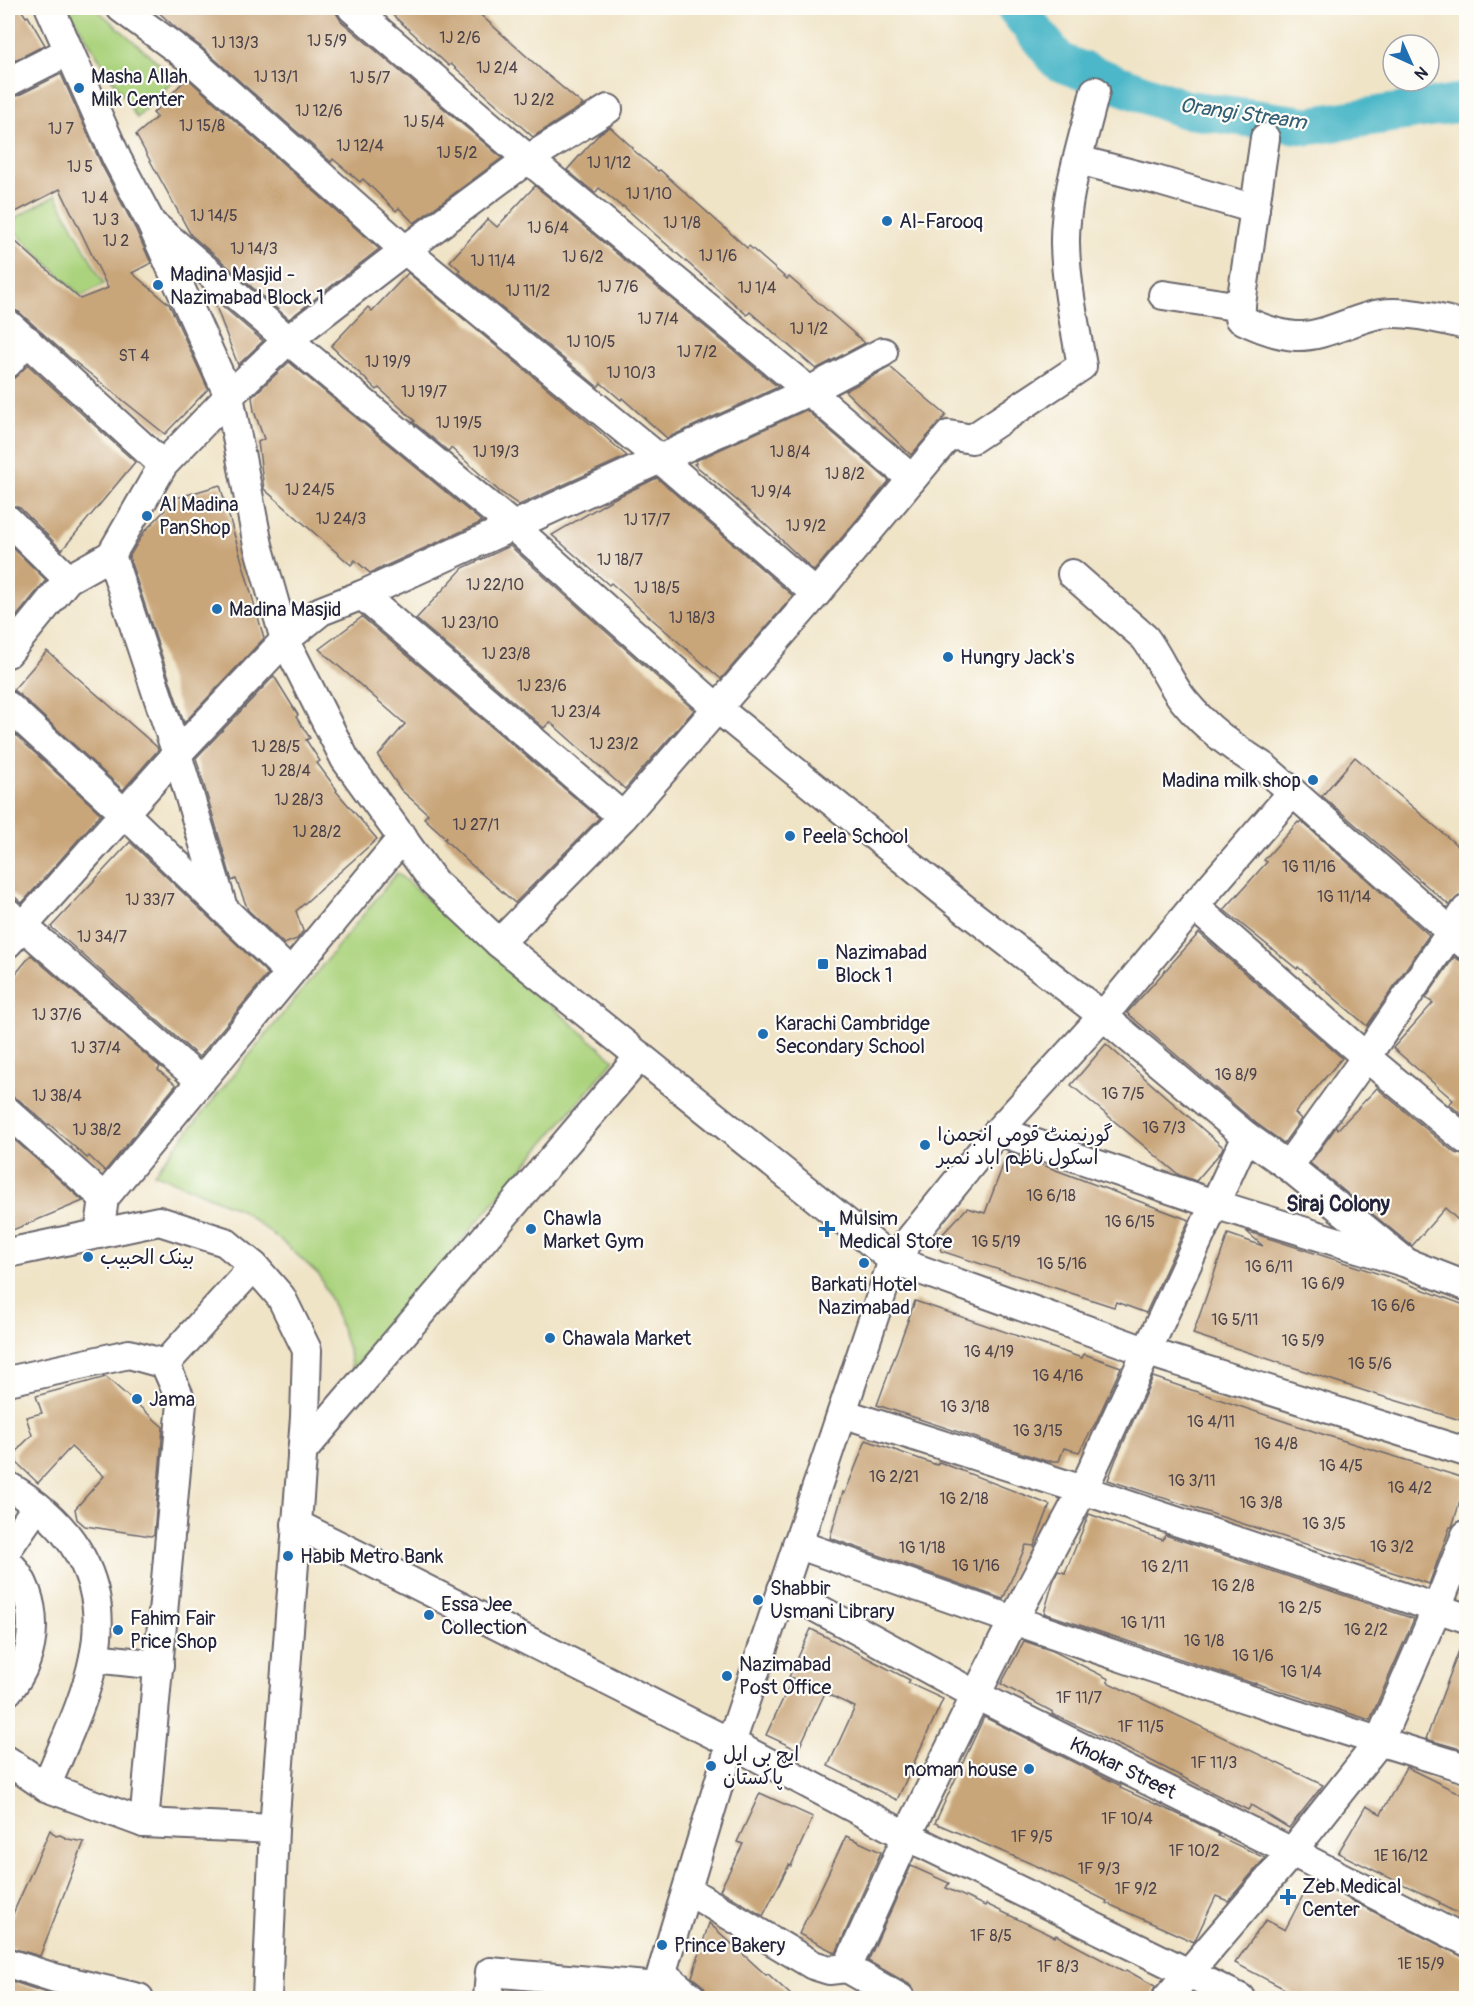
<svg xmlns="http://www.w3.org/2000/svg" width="1474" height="2006" viewBox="0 0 1474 2006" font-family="Pangolin,'Playpen Sans Arabic',sans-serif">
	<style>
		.green { fill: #abd37d; stroke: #667a5c; stroke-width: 1.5 }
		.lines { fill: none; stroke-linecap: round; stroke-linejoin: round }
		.river { stroke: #4cb7c8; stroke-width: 39 }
		.building { fill: #c9a67a }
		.minor-casing { stroke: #6a666c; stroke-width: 32 }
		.minor { stroke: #fff; stroke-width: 28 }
		.poi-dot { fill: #1f6fb2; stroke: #fdfcf7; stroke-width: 2 }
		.labels { text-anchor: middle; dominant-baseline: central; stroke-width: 4.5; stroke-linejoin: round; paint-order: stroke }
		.number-label { font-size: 16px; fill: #4c434b }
		.poi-label { font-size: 20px; fill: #22223b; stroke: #fdfcf7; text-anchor: start }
		.street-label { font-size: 20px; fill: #22223b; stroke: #fdfcf7 }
		.water-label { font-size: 21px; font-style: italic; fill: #335e73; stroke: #fdfcf7 }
		.neighbourhood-label { font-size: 21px; font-weight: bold; fill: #22223b; stroke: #fdfcf7 }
	</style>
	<rect width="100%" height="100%" fill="#fdfcf7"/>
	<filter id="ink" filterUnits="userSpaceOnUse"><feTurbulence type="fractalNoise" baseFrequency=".0167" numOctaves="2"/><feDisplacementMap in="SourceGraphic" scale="12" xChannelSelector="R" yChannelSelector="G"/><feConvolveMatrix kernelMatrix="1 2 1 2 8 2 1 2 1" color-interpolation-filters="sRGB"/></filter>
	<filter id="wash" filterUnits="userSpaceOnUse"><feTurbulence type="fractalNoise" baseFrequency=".008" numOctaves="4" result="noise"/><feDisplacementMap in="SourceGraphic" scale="24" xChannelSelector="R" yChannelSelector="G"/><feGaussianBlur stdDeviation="1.35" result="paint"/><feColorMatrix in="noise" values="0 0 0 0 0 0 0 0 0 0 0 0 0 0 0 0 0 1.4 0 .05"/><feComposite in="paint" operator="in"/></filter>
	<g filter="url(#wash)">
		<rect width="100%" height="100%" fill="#f0e4c7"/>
		<g class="green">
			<path d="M67 8H95L176 78 137 118Z"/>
			<path d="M56 195 104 284 81 296 8 225V222Z"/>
			<path d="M397 873 614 1060 352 1370 349 1352 335 1310 319 1275 284 1243 241 1210 154 1173Z"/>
		</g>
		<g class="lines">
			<path class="river" d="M1016 8 1059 62 1184 109 1309 126 1466 102"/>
		</g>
		<g id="blocks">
			<g class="building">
				<path d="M8 8H20L26 17 28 16 45 45 8 64Z"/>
				<path d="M154 8H333L341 21 502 158 414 223 399 208 396 211 363 179 360 182 333 159 331 162 200 46 176 28Z"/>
				<path d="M385 8H473L544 72 583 105 533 137 451 64 449 66Z"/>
				<path d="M61 74 102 166 136 230 151 263 132 273 169 304 208 389 165 434 69 357 19 312 8 308V235L80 299 108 288 60 189 8 216V98L15 97Z"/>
				<path d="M187 78 379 249 289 319 191 235 136 135 157 117 153 113Z"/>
				<path d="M610 127 633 148 632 149 658 171 660 170 747 248 749 246 787 279 789 277 865 343 816 369 750 312 747 315 623 206 622 207 599 188 595 193 567 170 600 133Z"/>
				<path d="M535 186 778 387 667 438 622 398 621 400 601 383 598 387 458 272 460 270 450 261 488 219 497 227Z"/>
				<path d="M408 273 594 427 627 456 519 505 499 491 451 448 448 451 413 422 415 421 379 388 377 390 331 346 368 307 372 311Z"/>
				<path d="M213 298 263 341 238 365 231 347Z"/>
				<path d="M289 362 482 522 370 573 355 560 351 565 264 489 258 442 264 439 254 411 252 397Z"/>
				<path d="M28 365 135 462 62 550 20 508 8 504V379L14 378Z"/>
				<path d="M890 367 946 415 911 455 845 391Z"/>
				<path d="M806 410 889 481 814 571 767 526 694 464 697 463 695 461Z"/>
				<path d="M657 478 793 596 721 679 630 600 611 583 609 585 552 535 613 499Z"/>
				<path d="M220 485 264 638 184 723 129 557 144 532 165 510 163 502Z"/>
				<path d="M8 543 46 580 8 627Z"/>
				<path d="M510 546 694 710 625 789 550 722 544 728 416 619 463 568Z"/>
				<path d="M362 617 599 818 515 903 467 861 444 839 446 838 424 818 428 814 401 790 378 756 405 724 319 649Z"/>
				<path d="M47 651 157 747 158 750 123 790 19 694 13 690Z"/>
				<path d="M274 676 298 715 296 717 310 738 306 740 320 761 317 763 337 790 336 791 377 839 296 911 303 931 297 939 284 944 248 910 236 879 232 881 196 758Z"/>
				<path d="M8 728 101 814 22 903 8 891Z"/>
				<path d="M1355 757 1467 854V889L1449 905 1322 796Z"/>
				<path d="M1301 821 1429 935 1367 1026 1298 967 1297 969 1224 910 1267 862 1264 860 1298 822 1299 823Z"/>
				<path d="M130 842 268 974 199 1057 51 927Z"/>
				<path d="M1199 933 1342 1058 1295 1113 1301 1119 1284 1143 1256 1123 1127 1013Z"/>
				<path d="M31 955 160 1067 158 1070 176 1085 105 1171 89 1156 87 1158 49 1124 48 1125 19 1100 8 1096V983Z"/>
				<path d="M1454 957 1467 964V1119L1449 1104 1453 1100 1393 1048 1433 1003 1426 998Z"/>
				<path d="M1106 1044 1223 1147 1220 1153 1196 1181 1179 1175 1071 1085Z"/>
				<path d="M1377 1088 1455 1153 1467 1156V1213L1459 1221 1445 1208 1412 1246 1310 1163 1336 1127 1338 1129Z"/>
				<path d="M8 1134 83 1201 8 1232Z"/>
				<path d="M1008 1152 1189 1220 1146 1313 1116 1302 1114 1307 941 1251 937 1240 967 1208 985 1213Z"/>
				<path d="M1246 1231 1392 1278 1467 1306V1422L1371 1393 1193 1334 1228 1234 1263 1246Z"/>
				<path d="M915 1301 1082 1358 1084 1354 1121 1367 1096 1422 1079 1452 1064 1448 1059 1461H1046L877 1405Z"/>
				<path d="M106 1377 163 1427 154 1534 151 1536 85 1526 77 1519 75 1509 104 1476 71 1447 38 1483 17 1463 16 1453 21 1446 32 1435 26 1417 42 1413 36 1396Z"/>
				<path d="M1153 1377 1319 1433 1467 1479 1452 1527H1450L1429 1584 1108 1480 1116 1459Z"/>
				<path d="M866 1440 937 1465 939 1462 1050 1505 1034 1546 1026 1545 1003 1599 830 1538 843 1492 845 1493Z"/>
				<path d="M1089 1514 1163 1540 1165 1535 1414 1619 1370 1720 1255 1683V1684L1044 1613 1053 1582 1058 1571 1065 1573Z"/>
				<path d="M811 1629 910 1680 908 1683 943 1699 897 1800 828 1766 855 1707 825 1693 798 1750 766 1735 793 1678 789 1677Z"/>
				<path d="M1464 1637 1467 1638V1751L1426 1739Z"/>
				<path d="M1024 1641 1053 1651 1109 1679 1107 1682 1323 1785 1289 1828 1251 1805 1248 1810 1215 1794 1146 1758 1052 1714 1053 1712 1001 1684Z"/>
				<path d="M984 1717 1121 1786 1120 1788 1193 1821 1219 1834 1218 1836 1265 1858 1228 1901 1216 1896 1194 1942 1106 1903 1107 1901 1039 1867 935 1823Z"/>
				<path d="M1406 1767 1467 1797V1918L1439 1904 1440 1902 1338 1853 1366 1806 1381 1814Z"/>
				<path d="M760 1793 813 1817 791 1866 789 1865 763 1916 720 1890 743 1844 737 1842Z"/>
				<path d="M50 1830 56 1836 60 1835 68 1839 84 1842 40 1956 8 1947V1925Z"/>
				<path d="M846 1836 881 1852 836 1953 799 1934Z"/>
				<path d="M911 1866 949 1883 946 1888 985 1906 986 1904 1055 1937 1056 1935 1125 1972 1126 1970 1155 1986 1151 1998H916L914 1990 909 1984 868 1961Z"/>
				<path d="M1311 1880 1467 1959V1998H1302L1235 1963 1266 1920 1285 1930Z"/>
				<path d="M709 1923 766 1975 768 1974 794 1998H710L703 1986 692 1977Z"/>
				<path d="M8 1980 50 1994 70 1998H8Z"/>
			</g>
		</g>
	</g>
	<g filter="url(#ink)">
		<use href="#blocks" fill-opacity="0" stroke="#6a666c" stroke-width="1.5"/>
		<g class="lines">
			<defs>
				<g id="minor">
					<path d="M50 8 117 159 151 223 229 396 258 545 285 640 345 759 434 882 499 943 893 1260 1148 1352 1466 1452"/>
					<path d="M121 8 189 58 405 250 660 459 816 594"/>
					<path d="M352 8 528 159 809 391 912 479"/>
					<path d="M8 82 69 51"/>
					<path d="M1265 138 1239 318C1255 326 1278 335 1296 336 1325 337 1352 319 1380 314 1407 310 1440 319 1466 325"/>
					<path d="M1078 160 1156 180 1255 209"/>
					<path d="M157 228 288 340 513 526 717 708 962 907 1103 1016 1246 1136 1288 1166 1407 1263"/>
					<path d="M1163 295 1241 307"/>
					<path d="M8 324 163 465"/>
					<path d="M8 363 27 340"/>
					<path d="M8 520 68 579"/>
					<path d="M111 555 177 754 223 908"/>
					<path d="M1072 574 1145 638C1160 658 1169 683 1185 702 1207 729 1234 748 1264 767L1466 945"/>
					<path d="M362 595 623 817"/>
					<path d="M8 653 68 579 111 555 163 465 229 396 288 340 405 250 528 159 608 109"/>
					<path d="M8 706 124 813 290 973"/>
					<path d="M1194 906 1366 1057 1466 1140"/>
					<path d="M8 913 201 1081"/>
					<path d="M8 943 177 754 285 640 321 611 362 595 809 391 883 352"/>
					<path d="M499 943 623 817 816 594 949 435 972 439 1082 366C1075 326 1066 285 1065 244 1064 196 1084 138 1095 91"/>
					<path d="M8 1112 104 1198"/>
					<path d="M998 1131 1214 1204 1407 1263 1466 1286"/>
					<path d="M1288 1166 1366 1057 1466 910"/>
					<path d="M99 1234 104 1198 403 837"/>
					<path d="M8 1253 159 1221 225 1242 254 1266 281 1297 307 1350 305 1417 274 1829 267 1998"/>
					<path d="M165 1364 254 1266"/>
					<path d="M8 1381 129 1354 165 1364 182 1403 144 1823"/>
					<path d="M842 1413 1083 1490 1466 1618"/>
					<path d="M302 1452 640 1056"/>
					<path d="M8 1486C72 1523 110 1581 94 1657 85 1702 63 1745 46 1787"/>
					<path d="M296 1524 731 1743 907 1836 1240 1998"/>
					<path d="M797 1544C1019 1623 1241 1700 1466 1768"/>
					<path d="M8 1548 37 1506"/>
					<path d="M8 1562C41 1597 39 1656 8 1691"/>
					<path d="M782 1589 976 1695 1292 1852 1466 1941"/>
					<path d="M94 1658 159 1665"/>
					<path d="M8 1761 46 1787 144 1823 274 1829"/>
					<path d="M687 1890 813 1965 829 1970 847 1968"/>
					<path d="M8 1963 55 1978 139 1998"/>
					<path d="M663 1974 692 1998"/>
					<path d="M488 1998 490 1972 658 1987"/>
					<path d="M654 1998 731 1743 893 1260 998 1131 1103 1016 1194 906 1292 793"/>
					<path d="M900 1998 847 1968 907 1836 976 1695 1013 1621 1083 1490 1246 1136"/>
					<path d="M1167 1998 1292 1852 1379 1742 1437 1608 1466 1535"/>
				</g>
			</defs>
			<use href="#minor" class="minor-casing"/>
			<use href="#minor" class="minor"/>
		</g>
	</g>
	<g class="poi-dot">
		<circle cx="79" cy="88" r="6"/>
		<circle cx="887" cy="221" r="6"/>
		<circle cx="158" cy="285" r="6"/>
		<circle cx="147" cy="516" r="6"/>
		<circle cx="217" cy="609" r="6"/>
		<circle cx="948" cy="657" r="6"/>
		<circle cx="1313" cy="780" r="6"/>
		<circle cx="790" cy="836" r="6"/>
		<rect x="817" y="958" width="12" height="12" rx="3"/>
		<circle cx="763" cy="1034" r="6"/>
		<circle cx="925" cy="1145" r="6"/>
		<circle cx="531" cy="1229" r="6"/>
		<path d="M824 1220h6v6h6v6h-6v6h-6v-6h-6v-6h6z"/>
		<circle cx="88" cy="1257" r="6"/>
		<circle cx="864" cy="1263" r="6"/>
		<circle cx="550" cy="1338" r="6"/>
		<circle cx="137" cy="1399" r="6"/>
		<circle cx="288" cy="1556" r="6"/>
		<circle cx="758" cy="1600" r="6"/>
		<circle cx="429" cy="1615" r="6"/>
		<circle cx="118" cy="1630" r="6"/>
		<circle cx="727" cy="1676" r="6"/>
		<circle cx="711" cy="1766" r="6"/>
		<circle cx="1029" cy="1769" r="6"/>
		<path d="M1285 1888h6v6h6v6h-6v6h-6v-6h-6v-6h6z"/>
		<circle cx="662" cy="1945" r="6"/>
	</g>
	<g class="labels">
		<g class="number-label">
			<text x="460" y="38">1J 2/6</text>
			<text x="327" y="41">1J 5/9</text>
			<text x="235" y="43">1J 13/3</text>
			<text x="497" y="68">1J 2/4</text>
			<text x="276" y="77">1J 13/1</text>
			<text x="370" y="78">1J 5/7</text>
			<text x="534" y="100">1J 2/2</text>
			<text x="319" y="111">1J 12/6</text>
			<text x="424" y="122">1J 5/4</text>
			<text x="202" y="126">1J 15/8</text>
			<text x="61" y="129">1J 7</text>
			<text x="360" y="146">1J 12/4</text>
			<text x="457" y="153">1J 5/2</text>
			<text x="609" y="163">1J 1/12</text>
			<text x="80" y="167">1J 5</text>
			<text x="649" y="194">1J 1/10</text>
			<text x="95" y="198">1J 4</text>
			<text x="214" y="216">1J 14/5</text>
			<text x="106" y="220">1J 3</text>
			<text x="682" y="223">1J 1/8</text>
			<text x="548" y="228">1J 6/4</text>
			<text x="116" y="241">1J 2</text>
			<text x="254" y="249">1J 14/3</text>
			<text x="718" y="256">1J 1/6</text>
			<text x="583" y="257">1J 6/2</text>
			<text x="493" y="261">1J 11/4</text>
			<text x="618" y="287">1J 7/6</text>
			<text x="757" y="288">1J 1/4</text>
			<text x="528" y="291">1J 11/2</text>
			<text x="658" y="319">1J 7/4</text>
			<text x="809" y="329">1J 1/2</text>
			<text x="591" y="342">1J 10/5</text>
			<text x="697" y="352">1J 7/2</text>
			<text x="134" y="356">ST 4</text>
			<text x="388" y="362">1J 19/9</text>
			<text x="631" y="373">1J 10/3</text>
			<text x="424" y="392">1J 19/7</text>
			<text x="459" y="423">1J 19/5</text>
			<text x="496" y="452">1J 19/3</text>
			<text x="790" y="452">1J 8/4</text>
			<text x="845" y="474">1J 8/2</text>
			<text x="310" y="490">1J 24/5</text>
			<text x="771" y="492">1J 9/4</text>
			<text x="341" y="519">1J 24/3</text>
			<text x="647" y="520">1J 17/7</text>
			<text x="806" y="526">1J 9/2</text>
			<text x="620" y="560">1J 18/7</text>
			<text x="495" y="585">1J 22/10</text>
			<text x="657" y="588">1J 18/5</text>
			<text x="692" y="618">1J 18/3</text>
			<text x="470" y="623">1J 23/10</text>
			<text x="506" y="654">1J 23/8</text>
			<text x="542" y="686">1J 23/6</text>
			<text x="576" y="712">1J 23/4</text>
			<text x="614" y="744">1J 23/2</text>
			<text x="276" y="747">1J 28/5</text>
			<text x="286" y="771">1J 28/4</text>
			<text x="299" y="800">1J 28/3</text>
			<text x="476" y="825">1J 27/1</text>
			<text x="317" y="832">1J 28/2</text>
			<text x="1309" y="867">1G 11/16</text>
			<text x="1344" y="897">1G 11/14</text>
			<text x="150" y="900">1J 33/7</text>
			<text x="102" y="937">1J 34/7</text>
			<text x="57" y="1015">1J 37/6</text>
			<text x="96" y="1048">1J 37/4</text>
			<text x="1236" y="1075">1G 8/9</text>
			<text x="1123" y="1094">1G 7/5</text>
			<text x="57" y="1096">1J 38/4</text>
			<text x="1164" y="1128">1G 7/3</text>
			<text x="97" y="1130">1J 38/2</text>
			<text x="1051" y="1196">1G 6/18</text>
			<text x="1130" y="1222">1G 6/15</text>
			<text x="996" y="1242">1G 5/19</text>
			<text x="1062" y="1264">1G 5/16</text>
			<text x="1269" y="1267">1G 6/11</text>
			<text x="1323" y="1284">1G 6/9</text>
			<text x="1393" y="1306">1G 6/6</text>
			<text x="1235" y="1320">1G 5/11</text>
			<text x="1303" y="1341">1G 5/9</text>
			<text x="989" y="1352">1G 4/19</text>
			<text x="1370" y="1364">1G 5/6</text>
			<text x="1058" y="1376">1G 4/16</text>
			<text x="965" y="1407">1G 3/18</text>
			<text x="1211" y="1422">1G 4/11</text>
			<text x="1038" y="1431">1G 3/15</text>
			<text x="1276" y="1444">1G 4/8</text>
			<text x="1341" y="1466">1G 4/5</text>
			<text x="894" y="1477">1G 2/21</text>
			<text x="1192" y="1481">1G 3/11</text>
			<text x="1410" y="1488">1G 4/2</text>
			<text x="964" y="1499">1G 2/18</text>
			<text x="1261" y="1503">1G 3/8</text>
			<text x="1324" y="1524">1G 3/5</text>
			<text x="1392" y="1547">1G 3/2</text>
			<text x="922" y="1548">1G 1/18</text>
			<text x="976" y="1566">1G 1/16</text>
			<text x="1165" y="1567">1G 2/11</text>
			<text x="1233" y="1586">1G 2/8</text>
			<text x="1300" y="1608">1G 2/5</text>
			<text x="1143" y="1623">1G 1/11</text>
			<text x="1366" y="1630">1G 2/2</text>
			<text x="1204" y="1641">1G 1/8</text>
			<text x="1253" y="1656">1G 1/6</text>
			<text x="1301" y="1672">1G 1/4</text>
			<text x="1079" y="1698">1F 11/7</text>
			<text x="1141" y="1727">1F 11/5</text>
			<text x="1214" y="1763">1F 11/3</text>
			<text x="1127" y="1819">1F 10/4</text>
			<text x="1032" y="1837">1F 9/5</text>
			<text x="1194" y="1851">1F 10/2</text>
			<text x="1401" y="1856">1E 16/12</text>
			<text x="1099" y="1869">1F 9/3</text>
			<text x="1136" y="1889">1F 9/2</text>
			<text x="991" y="1936">1F 8/5</text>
			<text x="1421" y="1964">1E 15/9</text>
			<text x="1058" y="1967">1F 8/3</text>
		</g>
		<g class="poi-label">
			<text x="91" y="76">Masha Allah<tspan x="91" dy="23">Milk Center</tspan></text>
			<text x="899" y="221">Al-Farooq</text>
			<text x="170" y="274">Madina Masjid -<tspan x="170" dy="23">Nazimabad Block 1</tspan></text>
			<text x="159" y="504">Al Madina<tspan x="159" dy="23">PanShop</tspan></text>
			<text x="229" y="609">Madina Masjid</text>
			<text x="960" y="657">Hungry Jack's</text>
			<text x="1301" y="780" text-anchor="end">Madina milk shop</text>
			<text x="802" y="836">Peela School</text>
			<text x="835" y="952">Nazimabad<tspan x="835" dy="23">Block 1</tspan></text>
			<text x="775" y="1023">Karachi Cambridge<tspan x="775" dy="23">Secondary School</tspan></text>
			<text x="937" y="1134">Iگورنمنٹ قومی انجمن<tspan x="937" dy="23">اسکول ناظم اباد نمبر</tspan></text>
			<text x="543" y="1218">Chawla<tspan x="543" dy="23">Market Gym</tspan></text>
			<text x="839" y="1218">Mulsim<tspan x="839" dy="23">Medical Store</tspan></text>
			<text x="100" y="1257">بينک الحبيب</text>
			<text x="864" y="1284" text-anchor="middle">Barkati Hotel<tspan x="864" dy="23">Nazimabad</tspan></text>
			<text x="562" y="1338">Chawala Market</text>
			<text x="149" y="1399">Jama</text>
			<text x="300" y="1556">Habib Metro Bank</text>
			<text x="770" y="1588">Shabbir<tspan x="770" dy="23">Usmani Library</tspan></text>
			<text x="441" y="1604">Essa Jee<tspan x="441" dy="23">Collection</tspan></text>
			<text x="130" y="1618">Fahim Fair<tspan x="130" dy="23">Price Shop</tspan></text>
			<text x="739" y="1664">Nazimabad<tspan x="739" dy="23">Post Office</tspan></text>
			<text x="723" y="1754">ایچ بی ایل<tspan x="723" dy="23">پاکستان</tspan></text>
			<text x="1017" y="1769" text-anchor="end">noman house</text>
			<text x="1302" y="1886">Zeb Medical<tspan x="1302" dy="23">Center</tspan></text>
			<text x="674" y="1945">Prince Bakery</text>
		</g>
		<g class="street-label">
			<text transform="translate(1123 1768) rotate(26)">Khokar Street</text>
		</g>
		<g class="water-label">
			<text transform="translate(1243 114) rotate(8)">Orangi Stream</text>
		</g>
		<g class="neighbourhood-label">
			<text x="1338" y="1204">Siraj Colony</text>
		</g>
	</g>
	<rect width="1474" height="2006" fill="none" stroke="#fdfcf7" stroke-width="30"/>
	<g transform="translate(1411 63) rotate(135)"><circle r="28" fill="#fdfcf7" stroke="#a5a5ac" stroke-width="1.5"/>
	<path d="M0-4.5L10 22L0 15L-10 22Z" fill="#1f6fb2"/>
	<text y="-9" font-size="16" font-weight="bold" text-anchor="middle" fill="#22223b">N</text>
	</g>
</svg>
